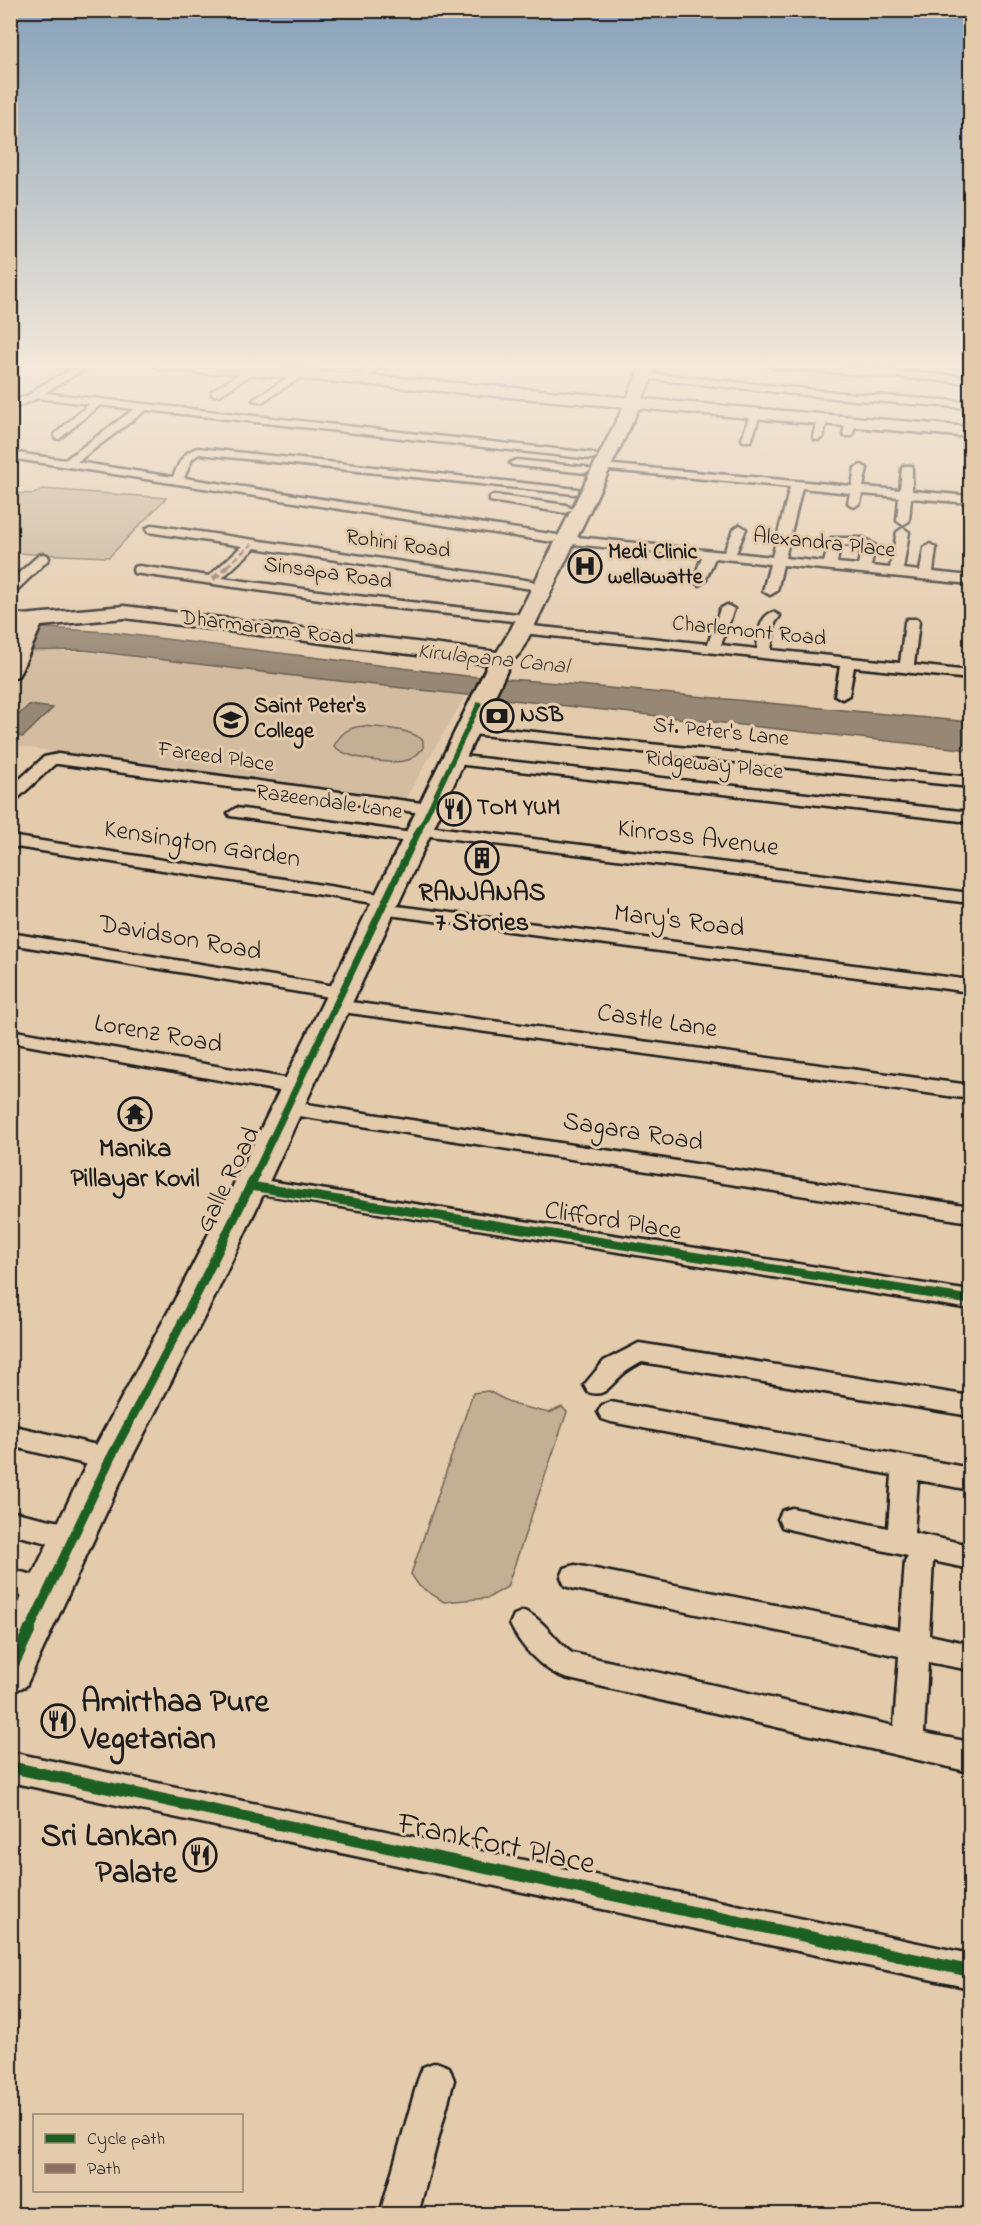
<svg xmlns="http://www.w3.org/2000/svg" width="981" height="2225" viewBox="0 0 981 2225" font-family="'Indie Flower',sans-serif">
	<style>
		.built { fill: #d3bca0 }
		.green { fill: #c3af94; stroke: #706658; stroke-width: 1.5 }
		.water { fill: #978875; stroke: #665d51; stroke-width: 1.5 }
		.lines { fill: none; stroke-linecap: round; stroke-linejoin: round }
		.street-casing { stroke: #1c1c1c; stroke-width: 5 }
		.secondary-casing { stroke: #1c1c1c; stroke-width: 4 }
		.primary-casing { stroke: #1c1c1c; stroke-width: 5 }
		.highway-casing { stroke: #1c1c1c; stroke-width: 5 }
		.street { fill: #e4cbac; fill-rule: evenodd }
		.secondary { fill: #e4cbac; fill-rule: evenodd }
		.primary { fill: #e4cbac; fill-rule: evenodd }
		.highway { fill: #e4cbac; fill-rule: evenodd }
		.quiet-far1 { stroke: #8d6e63; stroke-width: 3; stroke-dasharray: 7 3; stroke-linecap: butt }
		.quiet { stroke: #8d6e63; stroke-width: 4.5; stroke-dasharray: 8 4.5; stroke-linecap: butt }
		.cycleway-far3-casing { stroke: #e4cbac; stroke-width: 8 }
		.cycleway-far2-casing { stroke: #e4cbac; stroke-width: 10 }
		.cycleway-far1-casing { stroke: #e4cbac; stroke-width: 13 }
		.cycleway-casing { stroke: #e4cbac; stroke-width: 16 }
		.cycleway-far3 { stroke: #1b5e20; stroke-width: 5 }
		.cycleway-far2 { stroke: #1b5e20; stroke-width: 7 }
		.cycleway-far1 { stroke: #1b5e20; stroke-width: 9 }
		.cycleway { stroke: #1b5e20; stroke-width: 12 }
		.labels { text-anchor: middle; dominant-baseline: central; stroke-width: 6; stroke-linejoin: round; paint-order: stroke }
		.far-street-label { font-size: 22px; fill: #1c1c1c; stroke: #e4cbac }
		.far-poi-label { font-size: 22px; font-weight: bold; fill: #1c1c1c; stroke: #e4cbac; text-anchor: start }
		.far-water-label { font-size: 22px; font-style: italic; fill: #413c37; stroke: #e4cbac }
		.street-label { font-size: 26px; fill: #1c1c1c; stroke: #e4cbac }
		.poi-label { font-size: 26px; font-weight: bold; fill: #1c1c1c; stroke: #e4cbac }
		.near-poi-label { font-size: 32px; font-weight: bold; fill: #1c1c1c; stroke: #e4cbac; text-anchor: start }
		.near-street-label { font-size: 32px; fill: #1c1c1c; stroke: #e4cbac }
	</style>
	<rect width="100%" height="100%" fill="#e4cbac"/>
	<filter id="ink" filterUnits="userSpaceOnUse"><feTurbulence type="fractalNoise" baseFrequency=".0167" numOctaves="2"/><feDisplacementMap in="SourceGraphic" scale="12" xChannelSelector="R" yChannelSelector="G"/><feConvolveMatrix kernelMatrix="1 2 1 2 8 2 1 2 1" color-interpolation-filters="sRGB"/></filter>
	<g filter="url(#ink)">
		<path class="built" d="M29 652H84L466 695 401 806 11 745V684Z"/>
		<g class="green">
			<path d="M42 489 166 498 109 557 11 553V493L34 494Z"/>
			<path d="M364 726C382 728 408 728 423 740V748C418 753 415 758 408 760 391 765 347 759 334 746 341 733 348 727 364 726Z"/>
			<path d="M488 1391 515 1405 549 1413 562 1407 567 1412 507 1587 488 1598 444 1602 419 1586 411 1574 473 1393Z"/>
		</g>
		<g class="water">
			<path d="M46 628 108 632 467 676 546 682 970 722V750L303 677 83 650 11 651 10 631Z"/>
			<path d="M29 705 53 708 23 737 11 735V722Z"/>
		</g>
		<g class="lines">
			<defs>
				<g id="street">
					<path d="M10 365H19L10 369Z"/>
					<path d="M79 365H91L44 393 592 453 598 456 592 459 146 410 77 462 173 477C179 463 183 452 198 448L578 489V493L574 494 199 454 192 459 184 478 557 535 559 538 553 542 10 458V452L65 460 134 409 100 405 59 439 55 438V434L89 404 38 398 10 410V403L33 393 37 388Z"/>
					<path d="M373 365H384L362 381H354V377Z"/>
					<path d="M769 365H811L970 377V383L774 368Z"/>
					<path d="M249 368 257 370 220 395H212V391Z"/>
					<path d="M645 373 844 393 970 402V408L844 399 641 378V374Z"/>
					<path d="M292 375 301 377 262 402 253 400Z"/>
					<path d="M755 411 760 414 752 439 751 441H743L742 439 750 414Z"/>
					<path d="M822 417 827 420 823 437 818 440 814 439 813 437 817 420Z"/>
					<path d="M851 419 856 422 852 436H844L843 434 846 422Z"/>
					<path d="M516 460 585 467 591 470 585 473 512 465 510 463Z"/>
					<path d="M602 464 852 486 855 468 861 465 867 468 863 487 900 490 902 468 904 466H912V491L970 496V503L911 498 909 521 903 525 897 521 899 497 862 494 860 503 854 507 848 503 850 493 802 488 785 558 824 562 831 538H864L875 545 871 566 890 568 897 532 903 528 909 532 903 569 920 571 924 548 930 544 936 548 933 572 970 576V584L783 565 777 591 770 595 763 591 770 564 715 558 705 581 699 585 693 581 702 557 563 543 561 540 567 536 724 552 734 529 740 525 746 529 736 553 772 557 790 487 598 469 596 467ZM840 545 862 546 858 565 837 563Z"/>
					<path d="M494 495 566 505 572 509 566 513 490 501V497Z"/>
					<path d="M152 525 532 581 539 585 532 589 255 548 222 578 348 595 518 614 520 617 513 621 348 603 134 573 133 570 134 567 139 566 209 576 242 546 148 532 146 529Z"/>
					<path d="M43 554 47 555 49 558 47 561 15 592 10 593V581L39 555Z"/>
					<path d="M727 605 734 609 721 645 757 649C759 636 758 617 773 612L780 616 775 623 771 650 900 663 905 622 907 619H917L919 622 914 665 970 671V679L854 667 849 695 842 699 835 695 840 666 522 633 515 629 522 625 708 644 720 609Z"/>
					<path d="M467 725 970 777V787L462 733 459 730Z"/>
					<path d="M58 754 429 804 437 809 429 814 58 764H55L16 800 10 802V788L44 757Z"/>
					<path d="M453 755 970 812V822L447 763 445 760 447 757Z"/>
					<path d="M236 808 412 833 411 830 413 826 419 825 970 893V903L422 835 423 838 421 842 415 843 230 816 228 813Z"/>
					<path d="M10 836 386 895 392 896 395 900 389 905 970 980V992L381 914 375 913 372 909 379 904 10 846Z"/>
					<path d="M10 933 341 987 348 989 351 993 348 997 341 999 10 944Z"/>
					<path d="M335 1000 970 1085V1099L328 1010 325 1006 328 1002Z"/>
					<path d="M10 1030 296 1080 303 1082 306 1087 303 1092 296 1094 10 1042Z"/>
					<path d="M287 1101 970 1206V1222L280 1113 277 1108 280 1103Z"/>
					<path d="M250 1178 970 1291V1309L242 1191 239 1186 242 1181Z"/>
					<path d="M639 1343 970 1396V1416L642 1362C635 1366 627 1370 621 1376 609 1386 605 1398 588 1392L584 1385 604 1361Z"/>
					<path d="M611 1402 970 1468V1490L918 1480 914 1533 970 1545V1569L933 1561 929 1635 970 1644V1670L928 1662 924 1733 970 1742V1772L565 1678C542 1670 520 1646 510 1624L514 1615 524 1611C544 1619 555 1641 572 1653L894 1726 899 1656 575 1589 565 1586 561 1577 565 1568 575 1565 900 1630 905 1561 908 1556 792 1530 782 1527 778 1519 782 1511 792 1508 888 1528 892 1475 611 1422 602 1419 598 1412 602 1405Z"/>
					<path d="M10 1425 110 1448 119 1451 123 1459 119 1467 110 1470 10 1446Z"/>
					<path d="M10 1511 74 1525 84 1529 88 1537 84 1545 74 1549 10 1534Z"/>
					<path d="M10 1569 59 1582 63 1591 59 1600 49 1603 10 1593Z"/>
					<path d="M10 1752 970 1954V1988L10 1782Z"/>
					<path d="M436 2062 449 2067 454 2080 418 2214H380L418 2080 423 2067Z"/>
				</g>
				<path id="secondary" d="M10 613 40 616 43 620 40 624 10 625Z"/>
				<path id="primary" d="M154 365H246L970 427V437L220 372 214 374 162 370Z"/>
				<path id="highway" d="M641 365H657L638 410 533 629 520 653 511 662 491 704 267 1186 217 1292 130 1461 26 1686 10 1692V1621L95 1447 179 1292 233 1186 488 664 124 618 41 626 21 671 18 676 10 678C10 653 11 637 25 615L33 614 124 606 497 652 511 629 622 410Z"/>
			</defs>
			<use href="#street" class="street-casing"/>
			<use href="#secondary" class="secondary-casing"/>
			<use href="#primary" class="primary-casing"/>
			<use href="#highway" class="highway-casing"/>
			<use href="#street" class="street"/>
			<use href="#secondary" class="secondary"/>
			<use href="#primary" class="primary"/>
			<use href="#highway" class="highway"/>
			<path class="quiet-far1" d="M226 567 252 544"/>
			<path class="quiet" d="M213 579 228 566"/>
			<defs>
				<path id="cycleway-far3" d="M419 831 479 704"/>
				<path id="cycleway-far2" d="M254 1177 419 830"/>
				<g id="cycleway-far1">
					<path d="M250 1186 970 1300"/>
					<path d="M29 1631 110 1459 198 1292 255 1176"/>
				</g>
				<g id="cycleway">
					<path d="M10 1671 30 1629"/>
					<path d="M10 1767 970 1971"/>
				</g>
			</defs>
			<use href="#cycleway-far3" class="cycleway-far3-casing"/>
			<use href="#cycleway-far2" class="cycleway-far2-casing"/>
			<use href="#cycleway-far1" class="cycleway-far1-casing"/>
			<use href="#cycleway" class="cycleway-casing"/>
			<use href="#cycleway-far3" class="cycleway-far3"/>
			<use href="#cycleway-far2" class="cycleway-far2"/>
			<use href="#cycleway-far1" class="cycleway-far1"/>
			<use href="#cycleway" class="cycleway"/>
		</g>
	</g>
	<linearGradient id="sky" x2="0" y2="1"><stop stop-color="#87a2ba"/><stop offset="0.54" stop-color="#f3e8da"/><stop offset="1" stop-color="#f3e8da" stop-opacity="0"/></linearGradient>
	<rect width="981" height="676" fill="url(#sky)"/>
	<defs>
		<symbol id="hospital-ring" viewBox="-11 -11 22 22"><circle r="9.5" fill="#e4cbac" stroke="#1c1c1c" stroke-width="1.5"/><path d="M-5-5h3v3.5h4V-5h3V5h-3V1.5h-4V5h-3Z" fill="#1c1c1c"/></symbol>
		<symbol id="bank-ring" viewBox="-11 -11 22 22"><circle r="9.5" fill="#e4cbac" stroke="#1c1c1c" stroke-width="1.5"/><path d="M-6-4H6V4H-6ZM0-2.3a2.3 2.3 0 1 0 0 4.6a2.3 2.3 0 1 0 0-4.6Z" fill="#1c1c1c"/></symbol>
		<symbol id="school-ring" viewBox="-11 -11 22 22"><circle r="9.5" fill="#e4cbac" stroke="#1c1c1c" stroke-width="1.5"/><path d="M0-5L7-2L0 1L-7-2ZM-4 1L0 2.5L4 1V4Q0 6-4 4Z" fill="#1c1c1c"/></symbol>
		<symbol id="restaurant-ring" viewBox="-11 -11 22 22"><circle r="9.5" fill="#e4cbac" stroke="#1c1c1c" stroke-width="1.5"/><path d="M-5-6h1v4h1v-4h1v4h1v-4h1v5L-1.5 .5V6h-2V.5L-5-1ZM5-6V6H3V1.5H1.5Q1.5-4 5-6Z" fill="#1c1c1c"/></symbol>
		<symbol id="building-ring" viewBox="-11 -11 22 22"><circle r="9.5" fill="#e4cbac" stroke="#1c1c1c" stroke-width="1.5"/><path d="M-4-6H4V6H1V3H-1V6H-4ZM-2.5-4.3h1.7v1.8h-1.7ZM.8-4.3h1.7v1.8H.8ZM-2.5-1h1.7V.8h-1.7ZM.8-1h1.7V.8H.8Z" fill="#1c1c1c"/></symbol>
		<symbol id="temple-ring" viewBox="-11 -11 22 22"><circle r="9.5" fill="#e4cbac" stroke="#1c1c1c" stroke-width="1.5"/><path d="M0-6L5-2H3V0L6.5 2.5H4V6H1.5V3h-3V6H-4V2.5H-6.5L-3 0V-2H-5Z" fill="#1c1c1c"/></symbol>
	</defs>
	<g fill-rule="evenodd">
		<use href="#hospital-ring" x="566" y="547" width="38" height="38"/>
		<use href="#bank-ring" x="478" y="697" width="38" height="38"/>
		<use href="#school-ring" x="212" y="701" width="38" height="38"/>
		<use href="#restaurant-ring" x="435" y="790" width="38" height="38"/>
		<use href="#building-ring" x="463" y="839" width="38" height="38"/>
		<use href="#temple-ring" x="116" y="1095" width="38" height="38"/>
		<use href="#restaurant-ring" x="39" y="1702" width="38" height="38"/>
		<use href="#restaurant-ring" x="181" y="1836" width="38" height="38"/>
	</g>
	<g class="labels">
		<g class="far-street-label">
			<text transform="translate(824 544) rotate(6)">Alexandra Place</text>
			<text transform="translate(398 545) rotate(8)">Rohini Road</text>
			<text transform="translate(328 574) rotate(8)">Sinsapa Road</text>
			<text transform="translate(267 629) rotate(7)">Dharmarama Road</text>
			<text transform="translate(749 632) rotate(6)">Charlemont Road</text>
			<text transform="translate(721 733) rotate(6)">St. Peter's Lane</text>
			<text transform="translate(216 758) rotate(8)">Fareed Place</text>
			<text transform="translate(714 766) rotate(6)">Ridgeway Place</text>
			<text transform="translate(329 803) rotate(8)">Razeendale Lane</text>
		</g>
		<g class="far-poi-label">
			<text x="608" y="553">Medi Clinic<tspan x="608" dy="25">wellawatte</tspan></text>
			<text x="254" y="707">Saint Peter's<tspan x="254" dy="25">College</tspan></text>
			<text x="520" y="716">NSB</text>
			<text x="477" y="809">TOM YUM</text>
		</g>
		<g class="far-water-label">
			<text transform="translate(493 660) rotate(6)">Kirulapana Canal</text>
		</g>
		<g class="street-label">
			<text transform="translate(698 839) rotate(7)">Kinross Avenue</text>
			<text transform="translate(202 845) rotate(9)">Kensington Garden</text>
			<text transform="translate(679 922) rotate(7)">Mary's Road</text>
			<text transform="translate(180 939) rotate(10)">Davidson Road</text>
			<text transform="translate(657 1022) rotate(8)">Castle Lane</text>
			<text transform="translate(158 1035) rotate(10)">Lorenz Road</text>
			<text transform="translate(633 1133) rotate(9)">Sagara Road</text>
			<text transform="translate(229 1180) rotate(-64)">Galle Road</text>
			<text transform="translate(613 1222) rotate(9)">Clifford Place</text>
		</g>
		<g class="poi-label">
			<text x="482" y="894">RANJANAS<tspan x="482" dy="30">7 Stories</tspan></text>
			<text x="135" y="1150">Manika<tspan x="135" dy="30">Pillayar Kovil</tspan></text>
		</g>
		<g class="near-poi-label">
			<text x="81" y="1703">Amirthaa Pure<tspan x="81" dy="37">Vegetarian</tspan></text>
			<text x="177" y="1837" text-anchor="end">Sri Lankan<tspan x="177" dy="37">Palate</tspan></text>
		</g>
		<g class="near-street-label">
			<text transform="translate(496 1845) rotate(12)">Frankfort Place</text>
		</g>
	</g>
	<rect width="981" height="2225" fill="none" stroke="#e4cbac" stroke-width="36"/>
	<rect x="18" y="18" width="945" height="2189" fill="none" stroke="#1c1c1c" stroke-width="2" filter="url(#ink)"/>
	<rect x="33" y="2114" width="210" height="78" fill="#e4cbac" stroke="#948572" stroke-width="1.5"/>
	<rect x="45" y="2134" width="30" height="9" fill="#1b5e20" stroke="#948572" stroke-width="1.5"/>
	<text x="87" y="2144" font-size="18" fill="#1c1c1c">Cycle path</text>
	<rect x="45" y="2164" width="30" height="9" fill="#8d6e63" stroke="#948572" stroke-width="1.5"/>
	<text x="87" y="2174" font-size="18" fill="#1c1c1c">Path</text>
</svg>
